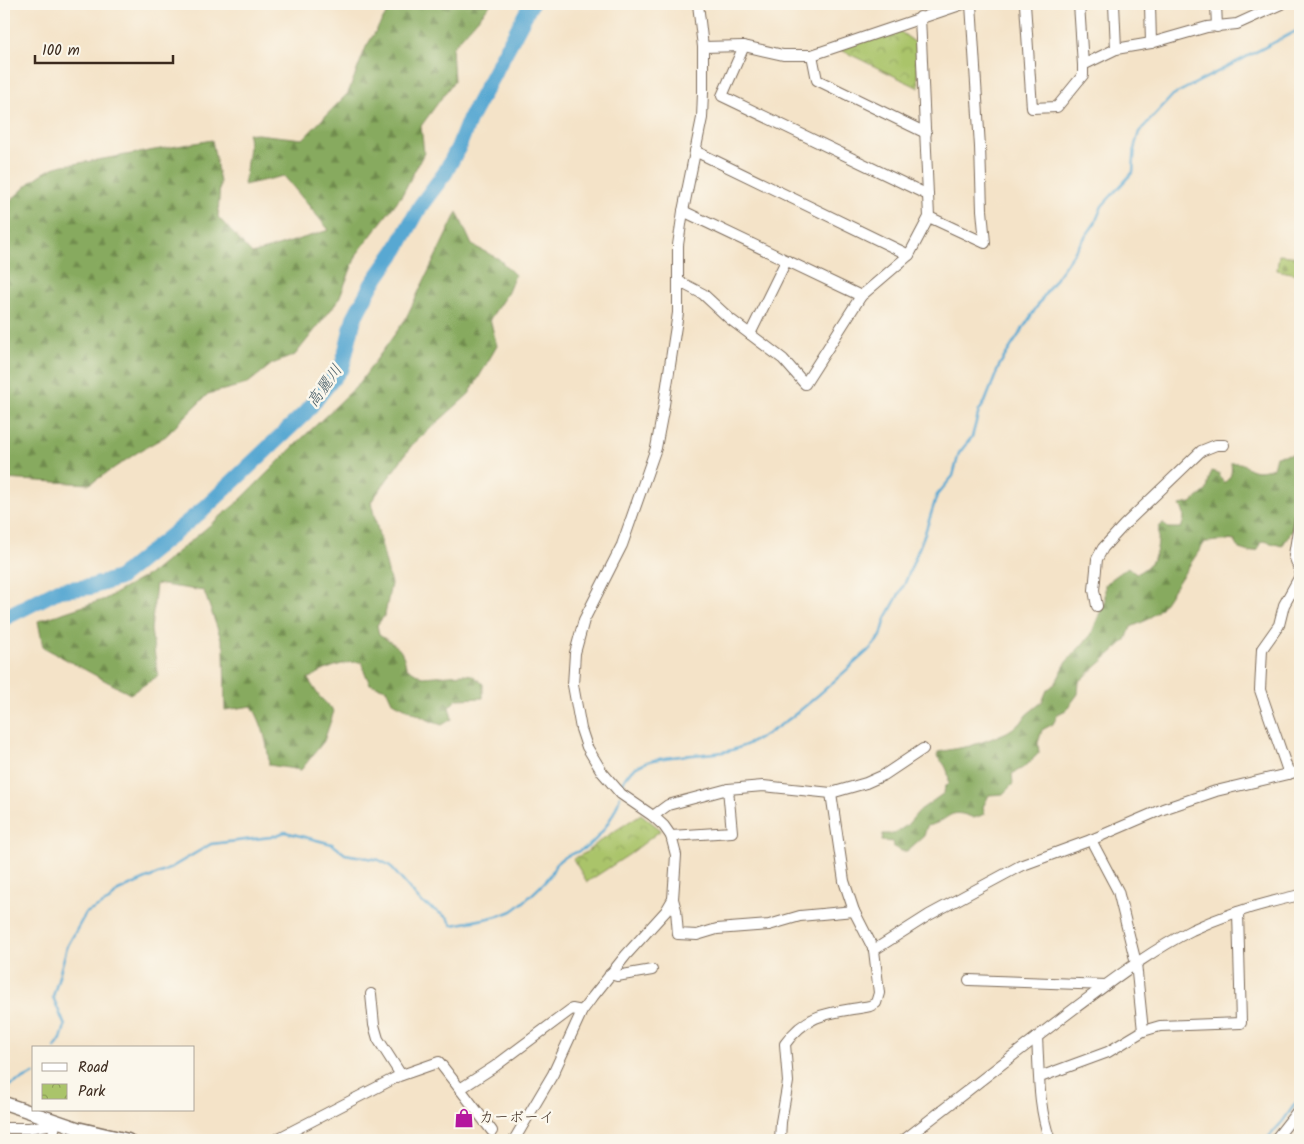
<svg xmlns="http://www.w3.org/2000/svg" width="1304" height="1144" viewBox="0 0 1304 1144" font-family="Kalam,'Klee One',sans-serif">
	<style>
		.forest { fill: url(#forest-firs); stroke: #616a3e }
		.cemetery { fill: url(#cemetery-stones); stroke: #727744 }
		.park { fill: url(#park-crowns); stroke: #727744 }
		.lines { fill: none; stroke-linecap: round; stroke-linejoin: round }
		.stream { stroke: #58a8d2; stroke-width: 2.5 }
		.river { stroke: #58a8d2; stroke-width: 16 }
		.minor-casing { stroke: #7c6b5a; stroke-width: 12 }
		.major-casing { stroke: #7c6b5a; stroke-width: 15 }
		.minor { stroke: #fff; stroke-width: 10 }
		.major { stroke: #fff; stroke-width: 12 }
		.labels { text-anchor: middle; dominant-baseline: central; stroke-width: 5; stroke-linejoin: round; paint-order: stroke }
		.poi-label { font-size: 15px; fill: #3b2a1e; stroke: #fbf7ec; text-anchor: start }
		.water-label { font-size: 16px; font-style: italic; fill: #475c66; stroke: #fbf7ec }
	</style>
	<defs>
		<pattern id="forest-firs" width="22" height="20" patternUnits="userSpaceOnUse" patternTransform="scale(1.25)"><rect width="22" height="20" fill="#87aa5e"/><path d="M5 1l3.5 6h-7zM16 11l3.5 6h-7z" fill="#708b4d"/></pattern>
		<pattern id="cemetery-stones" width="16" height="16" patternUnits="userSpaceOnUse" patternTransform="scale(1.25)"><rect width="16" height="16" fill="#aac46a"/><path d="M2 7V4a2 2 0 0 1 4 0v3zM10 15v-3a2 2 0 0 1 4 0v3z" fill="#8c9f57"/></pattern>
		<pattern id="park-crowns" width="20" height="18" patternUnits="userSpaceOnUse" patternTransform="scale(1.25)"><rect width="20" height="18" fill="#aac46a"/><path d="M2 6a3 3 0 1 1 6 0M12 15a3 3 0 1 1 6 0" fill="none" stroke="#8c9f57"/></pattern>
	</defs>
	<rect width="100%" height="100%" fill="#fbf7ec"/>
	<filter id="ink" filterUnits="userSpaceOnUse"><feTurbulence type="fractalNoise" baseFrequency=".02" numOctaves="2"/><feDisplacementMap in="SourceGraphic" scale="10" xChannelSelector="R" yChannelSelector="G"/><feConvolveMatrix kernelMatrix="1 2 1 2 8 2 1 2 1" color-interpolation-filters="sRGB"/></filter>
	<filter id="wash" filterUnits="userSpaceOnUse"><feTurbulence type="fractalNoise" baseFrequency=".0096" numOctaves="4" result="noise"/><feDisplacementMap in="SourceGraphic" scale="20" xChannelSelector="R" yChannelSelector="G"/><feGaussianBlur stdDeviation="1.12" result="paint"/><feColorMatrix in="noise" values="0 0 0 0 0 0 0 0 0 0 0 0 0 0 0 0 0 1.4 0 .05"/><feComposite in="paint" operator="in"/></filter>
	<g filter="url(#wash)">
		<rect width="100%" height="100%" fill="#f4e3c8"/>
		<g class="forest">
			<path d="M382 4H491L452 48 454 81 421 126 424 153 402 195 357 254 338 301 295 355 272 364 247 384 208 394 166 436 138 452 90 484 4 479V207C24 189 44 164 74 164L212 140 220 182 218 217 252 254 329 230 284 176 244 185 249 147 248 133 303 139 348 93 366 47 388 11Z"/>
			<path d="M457 212 472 245 499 259 515 275 508 292 490 319 497 346 469 394 412 445 371 502 391 584 385 615 377 625 379 635C395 645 403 647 406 667L422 677 464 674 472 675 483 684V698L457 699 449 707 452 719 442 725C424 720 409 709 392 702L386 689 370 684 364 671 362 662C343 661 324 669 308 679L319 696 334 711 324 741 301 770 269 765C268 745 263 724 252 706L225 710 224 647 204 591 156 584 151 630 158 676 130 694 43 647 38 621 105 599 153 572 238 502 295 445 358 385 405 320Z"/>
			<path d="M1298 453 1300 457 1299 505 1294 528 1282 546 1264 541 1260 543 1258 550 1249 552 1239 549 1235 541C1224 539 1216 542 1205 542L1161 608 1147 620 1131 627 1126 640 1079 682 1078 694 1066 710 1058 714 1053 724 1042 730 1038 743 1039 753 1026 766 1012 774 1013 784 1003 794 989 795 983 807 985 814 974 818C946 806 952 821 927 826L924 836 907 851H901L894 847 893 842 882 841 883 834H894L907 825 920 810 944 793 945 787 949 783C949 772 946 764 937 757L938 752 970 746 988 740 1007 732 1021 723 1026 715 1042 702 1047 690 1055 684 1067 661 1091 635 1105 600V584L1128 567 1136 574C1159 561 1157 551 1159 527L1163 523 1168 528H1181C1185 519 1185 514 1180 505L1191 503 1207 490 1209 479 1212 471 1219 473 1221 479 1224 483C1232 477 1232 472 1231 463 1248 462 1241 466 1253 470 1259 472 1267 470 1273 468L1276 456Z"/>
		</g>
		<path class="cemetery" d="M1279 255 1300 257V275L1277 270Z"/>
		<g class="park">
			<path d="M898 30 916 43 919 88 839 49Z"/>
			<path d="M641 814 661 830 630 854 587 882 573 859 585 853 601 840Z"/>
		</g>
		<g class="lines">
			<g class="stream">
				<path d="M621 791C622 788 623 783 624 780 640 750 699 758 728 751 776 740 832 682 870 649L881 636 886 618 905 583 925 533 937 495 953 476 959 453 972 437 979 411 985 402 1000 364 1049 288 1095 223 1102 206 1133 172 1135 145 1139 132 1173 95 1300 29"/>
				<path d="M55 1048 61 1039 65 1026 53 997 67 947 86 913 109 901 118 891 167 870 211 844 271 837 285 832 332 844 345 854 379 860 389 865 421 902 448 918 452 925C471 921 494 919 512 911 519 907 544 884 549 877 553 872 554 865 559 861 566 854 578 853 587 847 601 837 616 813 620 796"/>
				<path d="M4 1088 34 1074"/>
				<path d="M1266 1140 1283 1121 1300 1097"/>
			</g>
			<path class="river" d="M4 618 59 590 90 587 119 578 205 508 305 413 342 367 354 318 372 284 396 250 421 205 445 173 458 148 470 118 531 4"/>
		</g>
	</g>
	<g filter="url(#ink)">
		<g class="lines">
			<defs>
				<g id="minor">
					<path d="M1025 4 1032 108 1057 107 1083 75V65L1116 49 1151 43 1207 27 1237 24 1281 4"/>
					<path d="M1079 4 1083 65"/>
					<path d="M1114 4 1116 49"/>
					<path d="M1150 4 1151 43"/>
					<path d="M1216 4 1217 27"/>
					<path d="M744 46 722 96 928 195"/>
					<path d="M703 47 744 46 783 55H812L963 4"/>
					<path d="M812 55 817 80 926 133"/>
					<path d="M695 151 909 255"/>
					<path d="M683 211 861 296"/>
					<path d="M929 217 985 243 982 210 980 147 971 4"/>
					<path d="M678 281 703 294 730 319 783 359 805 384 861 296 909 255 929 217 920 17"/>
					<path d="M750 334 786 261"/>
					<path d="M1097 606 1094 590 1097 559 1103 548 1124 525 1201 451 1216 445H1224"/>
					<path d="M1289 774 1260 690 1262 649 1279 625 1284 605 1299 578 1300 572 1294 555 1300 518"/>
					<path d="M653 816 668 805 728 789 763 786 831 793 866 783 884 775 923 749"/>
					<path d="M671 836 732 832 728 789"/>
					<path d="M1091 840 1118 891 1136 963 1143 1031"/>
					<path d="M673 899 676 910 678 934 697 935 717 929 769 925 800 916 854 911"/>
					<path d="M874 950 929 915 1020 866 1091 840 1163 809 1216 791 1300 771"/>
					<path d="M610 974 617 976 652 970"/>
					<path d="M969 980 1106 985"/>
					<path d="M371 994 374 1025 378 1039 401 1075"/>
					<path d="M1037 1037C1039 1070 1038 1108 1050 1140"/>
					<path d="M1040 1077 1108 1052 1143 1031 1160 1026 1241 1023 1238 912"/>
					<path d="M4 1128H29L60 1123"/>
					<path d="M492 1131 460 1089 494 1067 569 1011 572 1009 582 1011"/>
					<path d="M52 1140 55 1124"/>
					<path d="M275 1140 399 1076 439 1062 460 1089"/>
					<path d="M514 1140 553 1074 582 1011 591 999 626 955 666 911 673 899 676 855 671 836 664 826 653 816 621 794 602 772 587 747 581 729 573 685 575 653 584 620 622 545 656 448 663 411 678 313V245L683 211 702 118 703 92V47L698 4"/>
					<path d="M780 1140 781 1122 788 1082 785 1044C808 1011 834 1013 870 1006L876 1003 879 993 874 950 854 911 844 881 831 793"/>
					<path d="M904 1140C961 1096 1018 1051 1075 1008 1113 980 1150 951 1192 930 1226 914 1263 903 1300 895"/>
					<path d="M1275 1140 1300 1108"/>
				</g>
				<path id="major" d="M4 1103 77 1128 128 1140"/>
			</defs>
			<use href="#minor" class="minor-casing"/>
			<use href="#major" class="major-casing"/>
			<use href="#minor" class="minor"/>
			<use href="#major" class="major"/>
		</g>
	</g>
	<defs>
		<symbol id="shop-bare" viewBox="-9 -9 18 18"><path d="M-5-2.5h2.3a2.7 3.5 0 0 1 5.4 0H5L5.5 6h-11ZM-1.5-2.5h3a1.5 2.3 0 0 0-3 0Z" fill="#b5179e" stroke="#fbf7ec" stroke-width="2.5" paint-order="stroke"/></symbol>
	</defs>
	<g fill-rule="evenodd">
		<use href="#shop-bare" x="450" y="1104" width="28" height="28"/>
	</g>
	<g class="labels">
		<g class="poi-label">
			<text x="479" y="1118">カーボーイ</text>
		</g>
		<g class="water-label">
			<text transform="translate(325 386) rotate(-54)">高麗川</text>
		</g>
	</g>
	<rect width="1304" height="1144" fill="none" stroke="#fbf7ec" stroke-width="20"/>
	<rect x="32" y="1046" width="162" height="65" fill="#fbf7ec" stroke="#aea59a"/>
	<rect x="42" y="1063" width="25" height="8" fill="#ffffff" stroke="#aea59a"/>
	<text x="78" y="1072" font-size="15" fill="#3b2a1e">Road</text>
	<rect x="42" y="1084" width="25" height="15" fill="url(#park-crowns)" stroke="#aea59a"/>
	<text x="78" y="1096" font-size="15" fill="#3b2a1e">Park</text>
	<path d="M35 55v8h138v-8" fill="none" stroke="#3b2a1e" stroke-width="2.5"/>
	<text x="42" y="55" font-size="15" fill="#3b2a1e" stroke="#fbf7ec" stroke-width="4" paint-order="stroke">100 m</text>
</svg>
